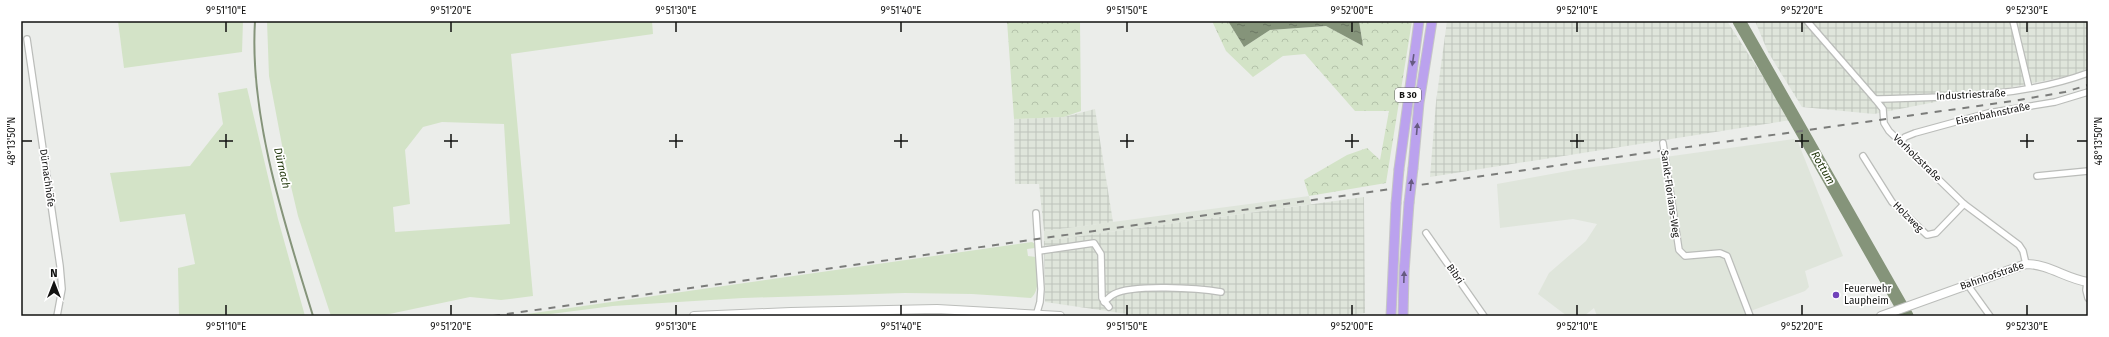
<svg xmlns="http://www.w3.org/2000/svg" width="2109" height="337" viewBox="0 0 2109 337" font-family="'Fira Sans',sans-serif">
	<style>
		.built { fill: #dfe5db }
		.industrial { fill: url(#industrial-grid) }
		.green { fill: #d3e3c7; fill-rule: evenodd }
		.forest { fill: url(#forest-crowns) }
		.water { fill: url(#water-ripples) }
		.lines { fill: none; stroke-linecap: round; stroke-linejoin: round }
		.stream { stroke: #85947a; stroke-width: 2 }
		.river { stroke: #85947a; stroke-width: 13 }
		.minor-casing { stroke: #bbbdba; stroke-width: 8 }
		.secondary-casing { stroke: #bbbdba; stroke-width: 10 }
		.trunk-casing { stroke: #c6c6c6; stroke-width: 11 }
		.minor { stroke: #fff; stroke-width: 5.5 }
		.secondary { stroke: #fff; stroke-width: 8 }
		.trunk { stroke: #bba2ee; stroke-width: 9 }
		.rail { stroke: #7b7c7a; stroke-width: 2; stroke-dasharray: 7 7; stroke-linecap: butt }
		.trunk-bridge-casing { stroke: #c6c6c6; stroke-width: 11; stroke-linecap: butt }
		.trunk-bridge { stroke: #bba2ee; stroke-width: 9 }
		.oneway { fill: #665a80 }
		.ticks { fill: none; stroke: #121211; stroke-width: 1.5 }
		.poi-dot { fill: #7243bb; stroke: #fff; stroke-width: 1.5 }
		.labels { text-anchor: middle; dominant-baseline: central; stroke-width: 3.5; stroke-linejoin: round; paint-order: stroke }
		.shield { fill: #fff; stroke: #595958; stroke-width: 1 }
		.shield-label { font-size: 9px; font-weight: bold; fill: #121211 }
		.street-label { font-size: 10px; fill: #121211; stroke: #fff }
		.poi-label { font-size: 10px; fill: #121211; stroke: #fff; text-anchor: start }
		.water-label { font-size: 11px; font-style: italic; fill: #1c3206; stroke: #fff }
		.neatline { fill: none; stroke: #121211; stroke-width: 1.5 }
		.ticks-label { font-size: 10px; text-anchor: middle; fill: #121211 }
	</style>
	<defs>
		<pattern id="industrial-grid" width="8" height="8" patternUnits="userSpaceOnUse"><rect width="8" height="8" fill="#dfe5db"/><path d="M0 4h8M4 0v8" fill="none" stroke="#bec3bb"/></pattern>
		<pattern id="forest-crowns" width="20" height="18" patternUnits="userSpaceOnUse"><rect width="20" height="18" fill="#d3e3c7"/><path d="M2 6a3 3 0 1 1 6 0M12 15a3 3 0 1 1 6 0" fill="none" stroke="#b4c2aa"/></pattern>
		<pattern id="water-ripples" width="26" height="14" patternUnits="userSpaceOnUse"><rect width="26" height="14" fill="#85947a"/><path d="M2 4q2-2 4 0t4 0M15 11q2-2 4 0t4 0" fill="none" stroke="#6b7763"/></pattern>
	</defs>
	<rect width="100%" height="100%" fill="#ebedea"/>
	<g class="built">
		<path d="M1794 139 1798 142 1843 256 1805 271 1809 287 1805 291 1745 313 1746 316H1597L1594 308 1584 316H1567L1538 294 1549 273 1586 241 1597 224 1573 219 1500 228 1497 184 1579 169Z"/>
		<path d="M1309 196 1311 204 1044 241V231Z"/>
	</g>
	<g class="industrial">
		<path d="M1447 21H1727L1791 120 1430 177 1436 102Z"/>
		<path d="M1755 21H2088V68L2074 75 1874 114 1802 107 1768 52Z"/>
		<path d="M1095 109 1113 222 1044 231 1039 184H1015L1014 119 1064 117Z"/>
		<path d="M1364 197 1365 313 1338 316H1141L1045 302 1044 241Z"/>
	</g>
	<g class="green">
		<path d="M118 21H243L242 52 124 68Z"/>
		<path d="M267 21H652L653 34 511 54 533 296 501 300 470 297 380 316H331L298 216 285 161 269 76ZM442 122 504 124 510 224 395 232 393 207 410 204 405 150 423 127Z"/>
		<path d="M247 88 278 219 305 316H179L178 268 195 264 185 214 120 222 110 173 190 166 223 124 218 93Z"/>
		<path d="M1032 242 1035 244V248L1027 249 1028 256 1036 257C1037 269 1041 290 1031 298L972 294 905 293 743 298 613 306 535 316H513Z"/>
		<path d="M859 315 963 316H774Z"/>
	</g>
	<g class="forest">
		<path d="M1007 21H1080L1081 111 1064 117 1014 119Z"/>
		<path d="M1212 21H1228L1244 47 1270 30 1326 26 1363 46 1359 21H1412L1386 183 1309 196 1304 180 1347 155 1367 148 1380 160 1389 111H1355L1305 54 1283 56 1253 77 1226 51Z"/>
	</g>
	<path class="water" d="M1228 21H1359L1363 46 1326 26 1270 30 1244 47Z"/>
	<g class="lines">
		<path class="stream" d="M255 21C249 117 285 225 313 316"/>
		<path class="river" d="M1739 21 1907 316"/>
		<defs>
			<g id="minor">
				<path d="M1807 21 1875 99 1883 109 1884 123 1889 131 1964 204 2019 245 2023 251 2026 264"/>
				<path d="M2013 21 2029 88"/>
				<path d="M27 39 60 266 62 289 57 316"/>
				<path d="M1875 99C1947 97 2020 98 2088 73"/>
				<path d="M1901 142 1905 137 1915 133 1988 113 2055 102 2088 92"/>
				<path d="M1663 143 1679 250 1685 256 1720 253 1727 256 1750 316"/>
				<path d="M1863 156 1892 202 1927 235 1936 233 1964 204"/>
				<path d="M2037 176 2088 171"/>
				<path d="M1426 233 1484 316"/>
				<path d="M1039 251 1094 243 1101 254 1102 298 1109 307"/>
				<path d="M2087 282 2086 290 2088 298"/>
				<path d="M1967 284 1990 316"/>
				<path d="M1104 302C1107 300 1110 296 1114 294 1133 284 1198 288 1221 292"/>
				<path d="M1036 316 1040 302 1041 289 1036 213"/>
			</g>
			<g id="secondary">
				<path d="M694 316 791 312 937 309 1060 316"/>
				<path d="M1881 316 2026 264C2049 264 2066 279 2088 282"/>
			</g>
			<g id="trunk">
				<path d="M1413 168 1419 103 1432 21"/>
				<path d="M1399 169 1419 21"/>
				<path d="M1391 316 1396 204"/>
				<path d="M1403 316 1404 273 1409 203"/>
			</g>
		</defs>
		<use href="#minor" class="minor-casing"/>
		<use href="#secondary" class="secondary-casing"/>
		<use href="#trunk" class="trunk-casing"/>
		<use href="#minor" class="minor"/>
		<use href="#secondary" class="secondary"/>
		<use href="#trunk" class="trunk"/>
		<path class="rail" d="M493 316 2013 101 2065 92 2088 85"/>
		<defs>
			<g id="trunk-bridge">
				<path d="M1409 203 1413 168"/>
				<path d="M1396 204 1399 169"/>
			</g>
		</defs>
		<use href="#trunk-bridge" class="trunk-bridge-casing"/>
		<use href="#trunk-bridge" class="trunk-bridge"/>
	</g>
	<defs><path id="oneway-solid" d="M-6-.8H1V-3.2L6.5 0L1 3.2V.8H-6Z"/></defs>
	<g class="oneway">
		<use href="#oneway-solid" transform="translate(1413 60) rotate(98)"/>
		<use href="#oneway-solid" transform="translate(1417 129) rotate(-85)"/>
		<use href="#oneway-solid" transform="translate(1411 185) rotate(-84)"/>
		<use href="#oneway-solid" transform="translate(1404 277) rotate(-88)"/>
	</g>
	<path class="ticks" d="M226 22V32M451 22V32M676 22V32M901 22V32M1127 22V32M1352 22V32M1577 22V32M1802 22V32M2027 22V32M226 134V148M451 134V148M676 134V148M901 134V148M1127 134V148M1352 134V148M1577 134V148M1802 134V148M2027 134V148M22 141H32M219 141H233M444 141H458M669 141H683M894 141H908M1120 141H1134M1345 141H1359M1570 141H1584M1795 141H1809M2020 141H2034M2077 141H2087M226 305V315M451 305V315M676 305V315M901 305V315M1127 305V315M1352 305V315M1577 305V315M1802 305V315M2027 305V315"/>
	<circle class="poi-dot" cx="1836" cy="295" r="4"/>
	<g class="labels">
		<rect class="shield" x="1395" y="88" width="26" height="14" rx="3"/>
		<g class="shield-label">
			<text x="1408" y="95">B 30</text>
		</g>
		<g class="street-label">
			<text transform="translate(1971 95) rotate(-3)">Industriestraße</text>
			<text transform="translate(1993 114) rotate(-12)">Eisenbahnstraße</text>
			<text transform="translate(1917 158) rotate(44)">Vorholzstraße</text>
			<text transform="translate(47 178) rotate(82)">Dürnachhöfe</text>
			<text transform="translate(1670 194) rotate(82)">Sankt-Florians-Weg</text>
			<text transform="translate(1908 217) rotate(45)">Holzweg</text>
			<text transform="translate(1455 274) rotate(55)">Bibri</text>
			<text transform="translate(1992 276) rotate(-19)">Bahnhofstraße</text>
		</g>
		<g class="poi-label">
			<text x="1844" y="289">Feuerwehr<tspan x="1844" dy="12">Laupheim</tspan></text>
		</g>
		<g class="water-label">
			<text transform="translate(282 168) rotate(77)">Dürnach</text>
			<text transform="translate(1823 168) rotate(60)">Rottum</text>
		</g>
	</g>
	<rect width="2109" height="337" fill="none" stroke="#ffffff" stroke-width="44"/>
	<g transform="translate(54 283)" stroke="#ffffff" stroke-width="3" paint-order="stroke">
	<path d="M0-3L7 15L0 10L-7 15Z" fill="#121211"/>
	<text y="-6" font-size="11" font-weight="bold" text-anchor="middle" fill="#121211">N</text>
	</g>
	<rect x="22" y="22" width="2065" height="293" class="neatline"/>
	<g class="ticks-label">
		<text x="226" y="14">9°51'10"E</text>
		<text x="451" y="14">9°51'20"E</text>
		<text x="676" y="14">9°51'30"E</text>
		<text x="901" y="14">9°51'40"E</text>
		<text x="1127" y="14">9°51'50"E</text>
		<text x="1352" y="14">9°52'00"E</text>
		<text x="1577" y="14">9°52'10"E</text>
		<text x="1802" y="14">9°52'20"E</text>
		<text x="2027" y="14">9°52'30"E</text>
		<text transform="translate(11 141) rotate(-90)" y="4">48°13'50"N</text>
		<text transform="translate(2098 141) rotate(-90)" y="4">48°13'50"N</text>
		<text x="226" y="330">9°51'10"E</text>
		<text x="451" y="330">9°51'20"E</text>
		<text x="676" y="330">9°51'30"E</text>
		<text x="901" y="330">9°51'40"E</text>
		<text x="1127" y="330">9°51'50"E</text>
		<text x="1352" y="330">9°52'00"E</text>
		<text x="1577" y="330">9°52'10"E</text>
		<text x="1802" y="330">9°52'20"E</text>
		<text x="2027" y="330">9°52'30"E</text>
	</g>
</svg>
